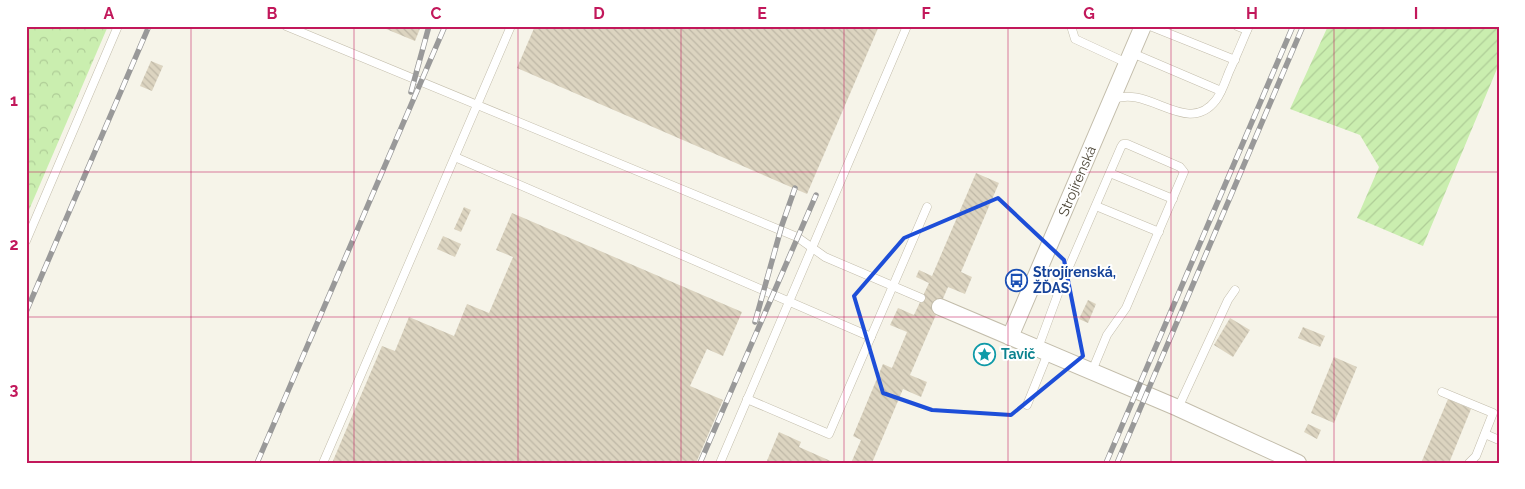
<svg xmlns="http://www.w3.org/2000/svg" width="1525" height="489" viewBox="0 0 1525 489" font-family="Raleway,sans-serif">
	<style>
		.forest { fill: url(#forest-crowns) }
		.garden { fill: url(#garden-furrows) }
		.building { fill: url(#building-back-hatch) }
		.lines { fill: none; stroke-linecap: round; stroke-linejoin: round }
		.service-casing { stroke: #c3bdab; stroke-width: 9 }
		.minor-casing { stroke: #c3bdab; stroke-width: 18 }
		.service { stroke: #fff; stroke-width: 8 }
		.minor { stroke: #fff; stroke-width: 16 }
		.rail-casing { stroke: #999; stroke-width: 5.5 }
		.rail { stroke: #fff; stroke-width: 4; stroke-dasharray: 11; stroke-linecap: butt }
		.marked { fill: none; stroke: #1d4ed8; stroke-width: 4; stroke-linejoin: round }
		.grid { fill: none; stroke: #c2185b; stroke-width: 1; stroke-opacity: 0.55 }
		.labels { text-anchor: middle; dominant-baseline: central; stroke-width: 4; stroke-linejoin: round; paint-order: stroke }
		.street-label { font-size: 14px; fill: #4b4536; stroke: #fff }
		.transit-label { font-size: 14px; font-weight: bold; fill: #164399; stroke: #fff; text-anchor: start }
		.culture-label { font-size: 14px; font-weight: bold; fill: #0d838f; stroke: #fff; text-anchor: start }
		.neatline { fill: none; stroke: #c2185b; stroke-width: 2 }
		.grid-label { font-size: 16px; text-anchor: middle; font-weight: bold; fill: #c2185b }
	</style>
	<defs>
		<pattern id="forest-crowns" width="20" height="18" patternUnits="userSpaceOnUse" patternTransform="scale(1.25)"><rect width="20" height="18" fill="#caeeaf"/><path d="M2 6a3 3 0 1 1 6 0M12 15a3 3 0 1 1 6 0" fill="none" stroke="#afcd97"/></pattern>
		<pattern id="garden-furrows" width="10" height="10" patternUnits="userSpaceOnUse" patternTransform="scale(1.25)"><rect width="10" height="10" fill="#caeeaf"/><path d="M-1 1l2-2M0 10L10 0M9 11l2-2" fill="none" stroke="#afcd97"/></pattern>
		<pattern id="building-back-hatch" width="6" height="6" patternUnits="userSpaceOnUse" patternTransform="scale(1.25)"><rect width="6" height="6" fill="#dcd4c0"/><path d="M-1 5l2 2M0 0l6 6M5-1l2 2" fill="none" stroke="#beb7a6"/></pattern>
	</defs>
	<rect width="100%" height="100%" fill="#f6f4e9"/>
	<path class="forest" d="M26 26H108L26 217Z"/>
	<path class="garden" d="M1328 26H1499V64L1423 246 1357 218 1379 167 1360 135 1290 109Z"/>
	<g class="building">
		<path d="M379 26H421L415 41Z"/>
		<path d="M535 26H879L807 194 517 68Z"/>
		<path d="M151 61 163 66 152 91 140 86Z"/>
		<path d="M976 173 999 183 961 272 972 277 965 294 948 287 910 375 927 382 921 397 903 389 872 463H851L861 440 853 436 883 364 892 368 907 332 890 325 898 308 914 315 929 283 916 277 919 270 932 276Z"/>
		<path d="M464 207 471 210 461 232 454 229Z"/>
		<path d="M512 213 742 312 723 356 707 349 690 386 723 400 696 463H332L382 346 395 351 409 317 454 336 467 304 489 313 513 257 496 250Z"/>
		<path d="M443 236 461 244 455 257 437 249Z"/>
		<path d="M1088 300 1096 304 1088 323 1079 319Z"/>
		<path d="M1230 318 1250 330 1233 357 1214 345Z"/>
		<path d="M1303 327 1325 336 1320 347 1298 338Z"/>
		<path d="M1334 357 1357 367 1334 423 1311 413Z"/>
		<path d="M1448 399 1471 409 1449 463H1421Z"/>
		<path d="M1308 424 1321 430 1317 439 1304 432Z"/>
		<path d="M779 432 801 442 799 447 835 463H766Z"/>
	</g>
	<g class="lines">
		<defs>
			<g id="service">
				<path d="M286 26 797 237 825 257 921 298"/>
				<path d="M1071 26 1075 39 1127 63"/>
				<path d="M1150 26 1235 60"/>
				<path d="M1237 26 1247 30"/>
				<path d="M1132 53 1221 91"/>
				<path d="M1112 100C1148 83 1187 138 1216 100 1222 92 1225 82 1229 72 1236 57 1242 42 1249 26"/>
				<path d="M455 157 871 337"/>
				<path d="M1110 173 1173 199"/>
				<path d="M1096 206 1159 232"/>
				<path d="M26 241 118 26"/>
				<path d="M1038 348 1062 283 1121 147 1123 144H1127L1180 167 1184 172 1126 308 1107 335 1092 371"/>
				<path d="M1442 392 1493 413 1476 456 1469 463"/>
				<path d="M747 399 829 434 927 207"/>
				<path d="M1027 405 1048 353"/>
				<path d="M1178 408 1228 300 1235 290"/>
				<path d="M1485 434 1499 440"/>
				<path d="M323 463 511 26"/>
				<path d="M720 463 907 26"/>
			</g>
			<g id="minor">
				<path d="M940 307 1178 408 1298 463"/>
				<path d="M1010 337 1143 26"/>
			</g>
		</defs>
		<use href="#service" class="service-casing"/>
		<use href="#minor" class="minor-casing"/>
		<use href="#service" class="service"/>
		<use href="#minor" class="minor"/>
		<defs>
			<g id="rail">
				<path d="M411 92 429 26"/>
				<path d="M26 312 149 26"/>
				<path d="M755 322 782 225 795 188"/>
				<path d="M257 463 445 26"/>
				<path d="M700 463 816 195"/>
				<path d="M1106 463 1293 26"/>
				<path d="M1117 463 1303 26"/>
			</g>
		</defs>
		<use href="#rail" class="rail-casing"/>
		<use href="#rail" class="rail"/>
	</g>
	<path class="marked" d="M998 198 1064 260 1083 356 1011 415 932 410 883 393 854 296 904 238Z"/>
	<path class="grid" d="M191 26V463M354 26V463M518 26V463M681 26V463M844 26V463M1008 26V463M1171 26V463M1334 26V463M26 172H1499M26 317H1499"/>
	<defs>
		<symbol id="bus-ring" viewBox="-11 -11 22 22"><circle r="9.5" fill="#fff" stroke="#1a4fb4" stroke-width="1.5"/><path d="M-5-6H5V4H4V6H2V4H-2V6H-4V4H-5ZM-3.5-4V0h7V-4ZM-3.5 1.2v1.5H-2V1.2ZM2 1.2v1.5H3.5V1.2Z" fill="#1a4fb4"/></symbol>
		<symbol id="sight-ring" viewBox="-11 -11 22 22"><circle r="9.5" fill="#fff" stroke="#0f9aa8" stroke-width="1.5"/><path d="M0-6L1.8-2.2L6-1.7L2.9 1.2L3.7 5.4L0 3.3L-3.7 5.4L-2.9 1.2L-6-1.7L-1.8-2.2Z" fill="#0f9aa8"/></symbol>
	</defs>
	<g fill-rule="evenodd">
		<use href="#bus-ring" x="1004" y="268" width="25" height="25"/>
		<use href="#sight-ring" x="972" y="342" width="25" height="25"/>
	</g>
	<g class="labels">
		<g class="street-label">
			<text transform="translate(1077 181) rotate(-67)">Strojírenská</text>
		</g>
		<g class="transit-label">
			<text x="1033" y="272">Strojírenská,<tspan x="1033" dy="16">ŽĎAS</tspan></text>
		</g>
		<g class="culture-label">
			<text x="1001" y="354">Tavič</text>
		</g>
	</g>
	<rect width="1525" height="489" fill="none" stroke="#ffffff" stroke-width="55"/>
	<rect x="28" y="28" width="1470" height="434" class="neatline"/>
	<g class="grid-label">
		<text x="109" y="19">A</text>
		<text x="272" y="19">B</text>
		<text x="436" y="19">C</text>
		<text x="599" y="19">D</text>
		<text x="762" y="19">E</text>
		<text x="926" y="19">F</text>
		<text x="1089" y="19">G</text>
		<text x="1252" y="19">H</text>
		<text x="1416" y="19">I</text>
		<text x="14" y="106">1</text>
		<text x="14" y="250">2</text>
		<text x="14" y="395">3</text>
	</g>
</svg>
